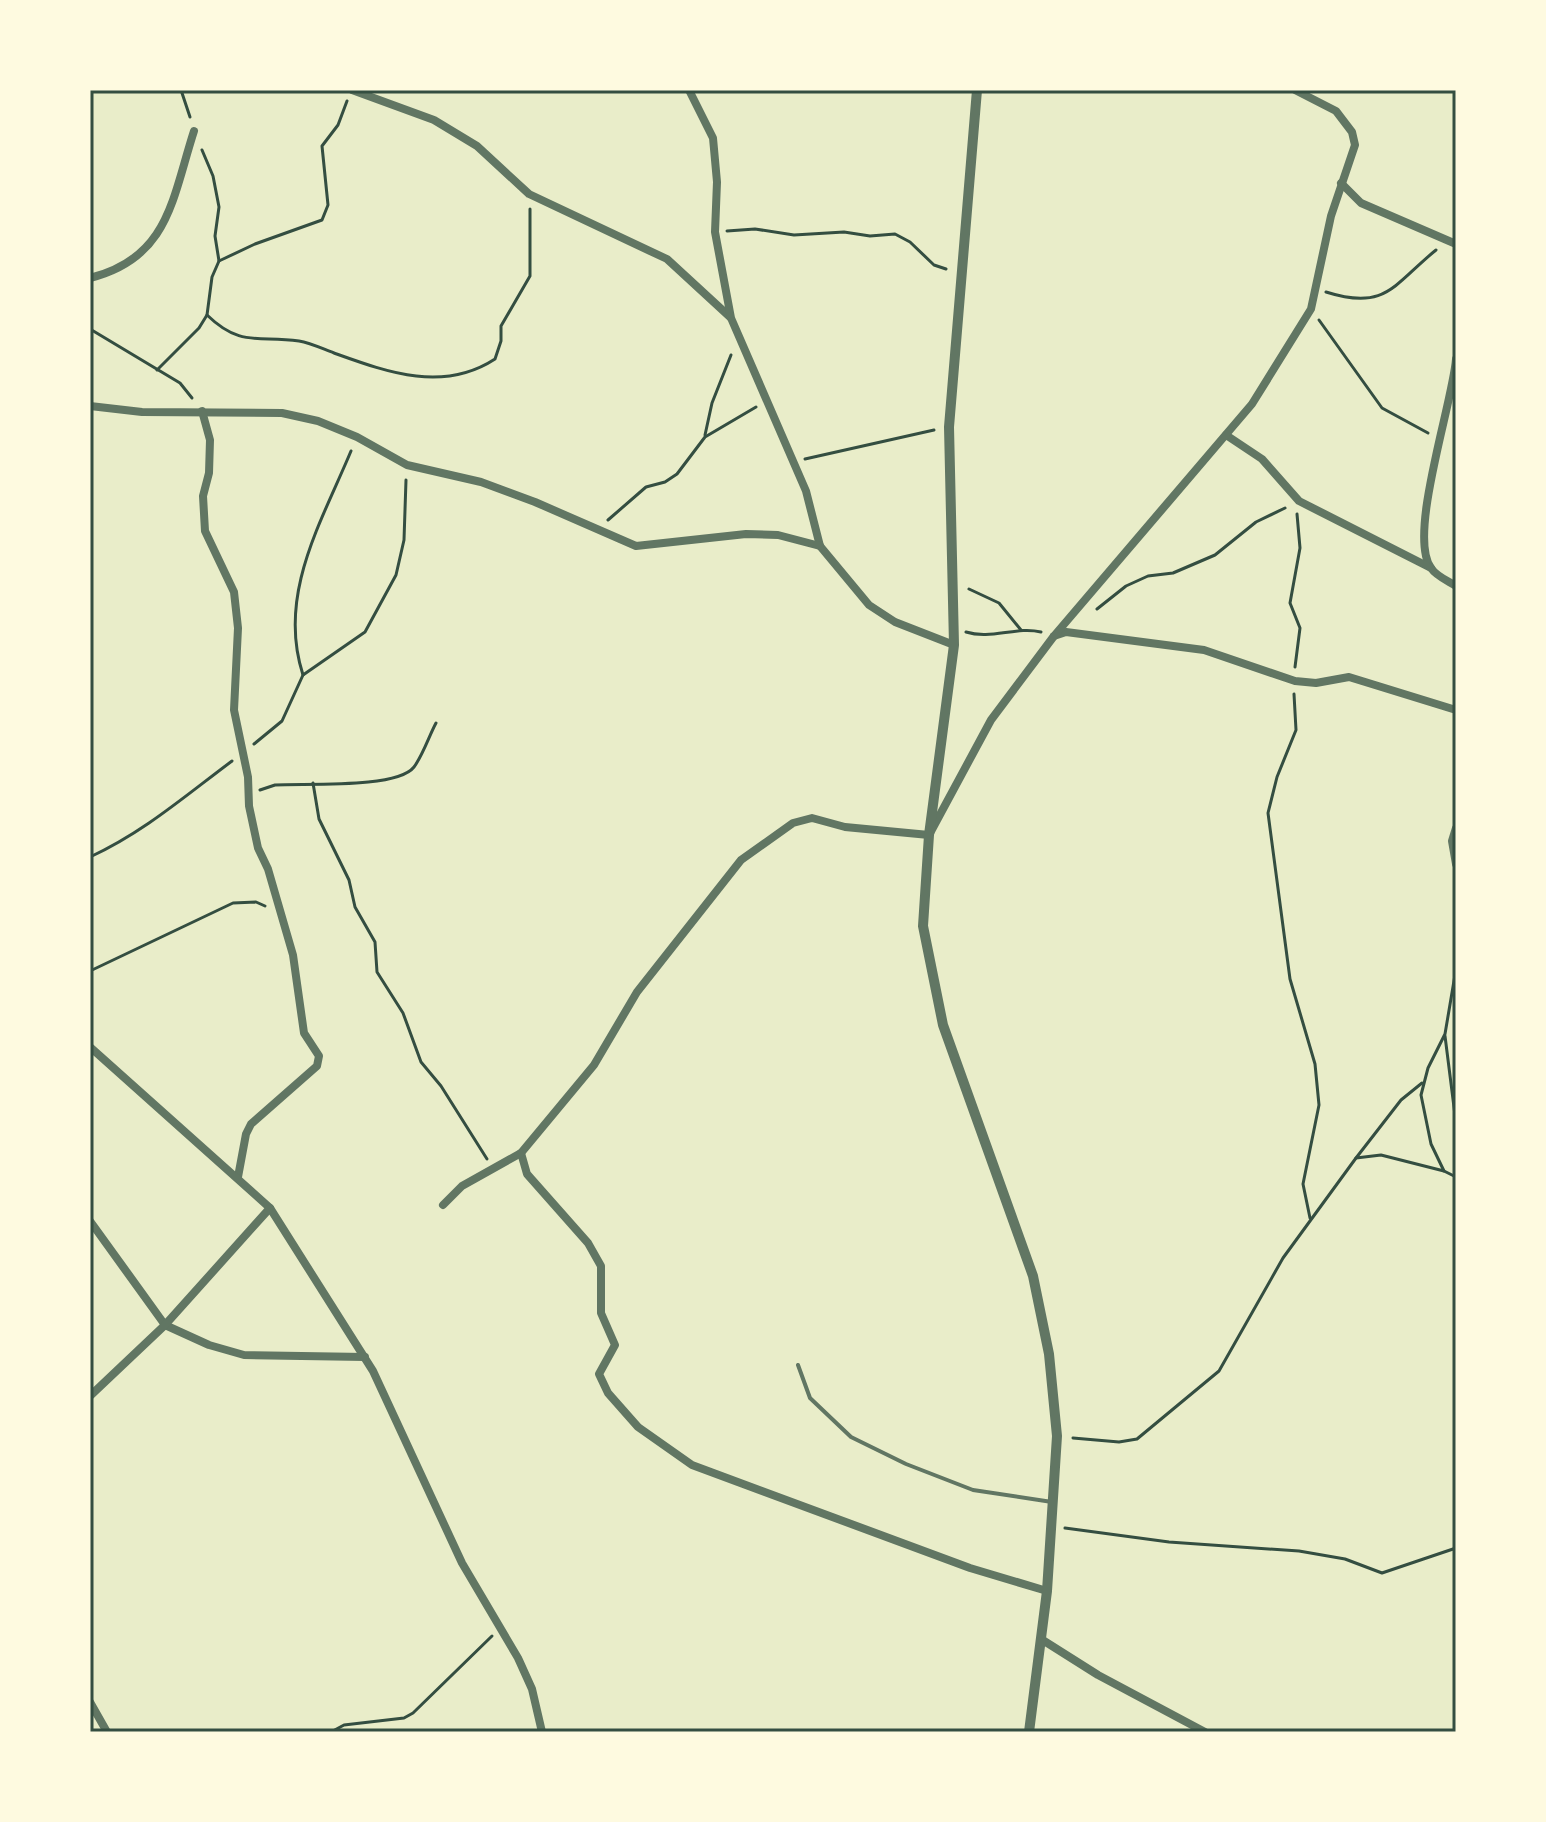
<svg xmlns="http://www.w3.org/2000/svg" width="1546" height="1822" viewBox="0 0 1546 1822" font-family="Roboto,sans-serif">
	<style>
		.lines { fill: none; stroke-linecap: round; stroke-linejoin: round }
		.path { stroke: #344e41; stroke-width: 3 }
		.service { stroke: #617663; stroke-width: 4 }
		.minor { stroke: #617663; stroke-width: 8 }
		.tertiary { stroke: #617663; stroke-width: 10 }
		.neatline { fill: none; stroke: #344e41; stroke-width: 3 }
	</style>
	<rect width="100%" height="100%" fill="#e9edc9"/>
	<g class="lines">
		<g class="path">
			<path d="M181 90 190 117"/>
			<path d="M727 231 755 229 794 235 844 232 870 236 895 234 910 242 934 265 946 269"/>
			<path d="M219 261 255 244 322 220 328 205 322 146 338 125 347 101"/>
			<path d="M1326 292C1386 311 1393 285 1436 250"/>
			<path d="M207 315C241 348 259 335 299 341 311 343 323 349 334 353 387 372 443 393 495 359L501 341V326L530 276V209"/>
			<path d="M1319 320 1382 408 1428 433"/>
			<path d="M90 329 180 383 192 398"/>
			<path d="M157 370 199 328 207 315 212 277 219 261 215 236 219 207 213 176 202 150"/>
			<path d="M705 435 712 403 731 355"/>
			<path d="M805 459 934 430"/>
			<path d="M608 520 646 487 665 482 677 474 705 437 756 407"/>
			<path d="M969 589 999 603 1021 630"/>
			<path d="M1097 609 1126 586 1148 576 1173 573 1215 555 1256 522 1285 508"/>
			<path d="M966 632C991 640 1016 626 1041 632"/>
			<path d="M1295 667 1300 628 1290 603 1300 548 1297 514"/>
			<path d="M303 675C277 595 321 523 351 451"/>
			<path d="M1294 694 1296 730 1277 777 1268 813 1290 979 1315 1064 1319 1105 1303 1184 1310 1218"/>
			<path d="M254 744 282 721 303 675 365 632 396 575 404 540 406 480"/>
			<path d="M313 783 319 819 349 880 355 907 375 942 377 972 403 1013 421 1062 441 1086 487 1159"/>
			<path d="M260 790 275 785C304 783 397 789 414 767 423 755 429 736 436 723"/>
			<path d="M90 857C144 832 185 796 232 761"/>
			<path d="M1456 969 1445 1034 1428 1068 1421 1095 1431 1144 1444 1171 1456 1177"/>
			<path d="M90 971 233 903 256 902 265 906"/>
			<path d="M1445 1036 1456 1123"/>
			<path d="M1356 1158 1401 1100 1422 1083"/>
			<path d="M1073 1438 1119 1442 1137 1439 1219 1371 1283 1258 1356 1158 1381 1155 1444 1171"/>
			<path d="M1065 1528 1169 1542 1299 1551 1345 1559 1382 1573 1456 1548"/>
			<path d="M331 1732 344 1725 404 1718 413 1713 492 1636"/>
		</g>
		<path class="service" d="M798 1365 810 1398 851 1437 906 1464 973 1490 1052 1502"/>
		<g class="minor">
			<path d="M352 90 434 120 477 146 529 194 667 259 730 317"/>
			<path d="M689 90 713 138 717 182 715 232 731 318 806 491 820 546 869 605 895 622 954 645"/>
			<path d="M1341 183 1361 203 1456 244"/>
			<path d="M90 278C169 258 172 199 194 131"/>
			<path d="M1456 359C1453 402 1407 536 1431 568 1436 576 1448 581 1456 586"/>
			<path d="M90 406 142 412 282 413 318 421 357 437 407 465 481 482 535 502 636 546 746 534 778 535 820 546"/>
			<path d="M202 411 210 440 209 473 203 496 205 531 234 592 238 628 234 710 248 777 249 806 258 848 268 869 293 955 304 1033 319 1056 317 1066 251 1124 246 1134 238 1177"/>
			<path d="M1226 435 1262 459 1299 501 1431 568"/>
			<path d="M1054 636 1066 632 1204 650 1295 681 1316 683 1349 677 1456 710"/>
			<path d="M1456 828 1452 841 1456 864"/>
			<path d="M90 1047 270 1208 373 1371 462 1563 518 1658 532 1689 542 1732"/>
			<path d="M521 1153 527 1174 588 1243 601 1266V1313L615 1345 599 1374 608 1393 638 1427 692 1465 970 1568 1047 1591"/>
			<path d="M443 1205 462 1186 521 1153 594 1065 637 992 741 860 793 823 812 818 845 827 929 835 991 720 1054 636 1252 404 1311 309 1331 216 1355 145 1352 132 1336 111 1295 90"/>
			<path d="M90 1221 165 1325 209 1345 244 1355 365 1357"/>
			<path d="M90 1396 165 1325 270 1208"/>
			<path d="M1041 1639 1098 1675 1205 1732"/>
			<path d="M90 1702 107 1732"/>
		</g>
		<path class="tertiary" d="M977 90 949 427 954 645 929 835 923 926 943 1025 1033 1276 1049 1354 1057 1436 1047 1591 1029 1732"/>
	</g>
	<rect width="1546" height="1822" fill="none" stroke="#fefae0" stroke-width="184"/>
	<rect x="92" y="92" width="1362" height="1638" class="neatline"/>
</svg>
